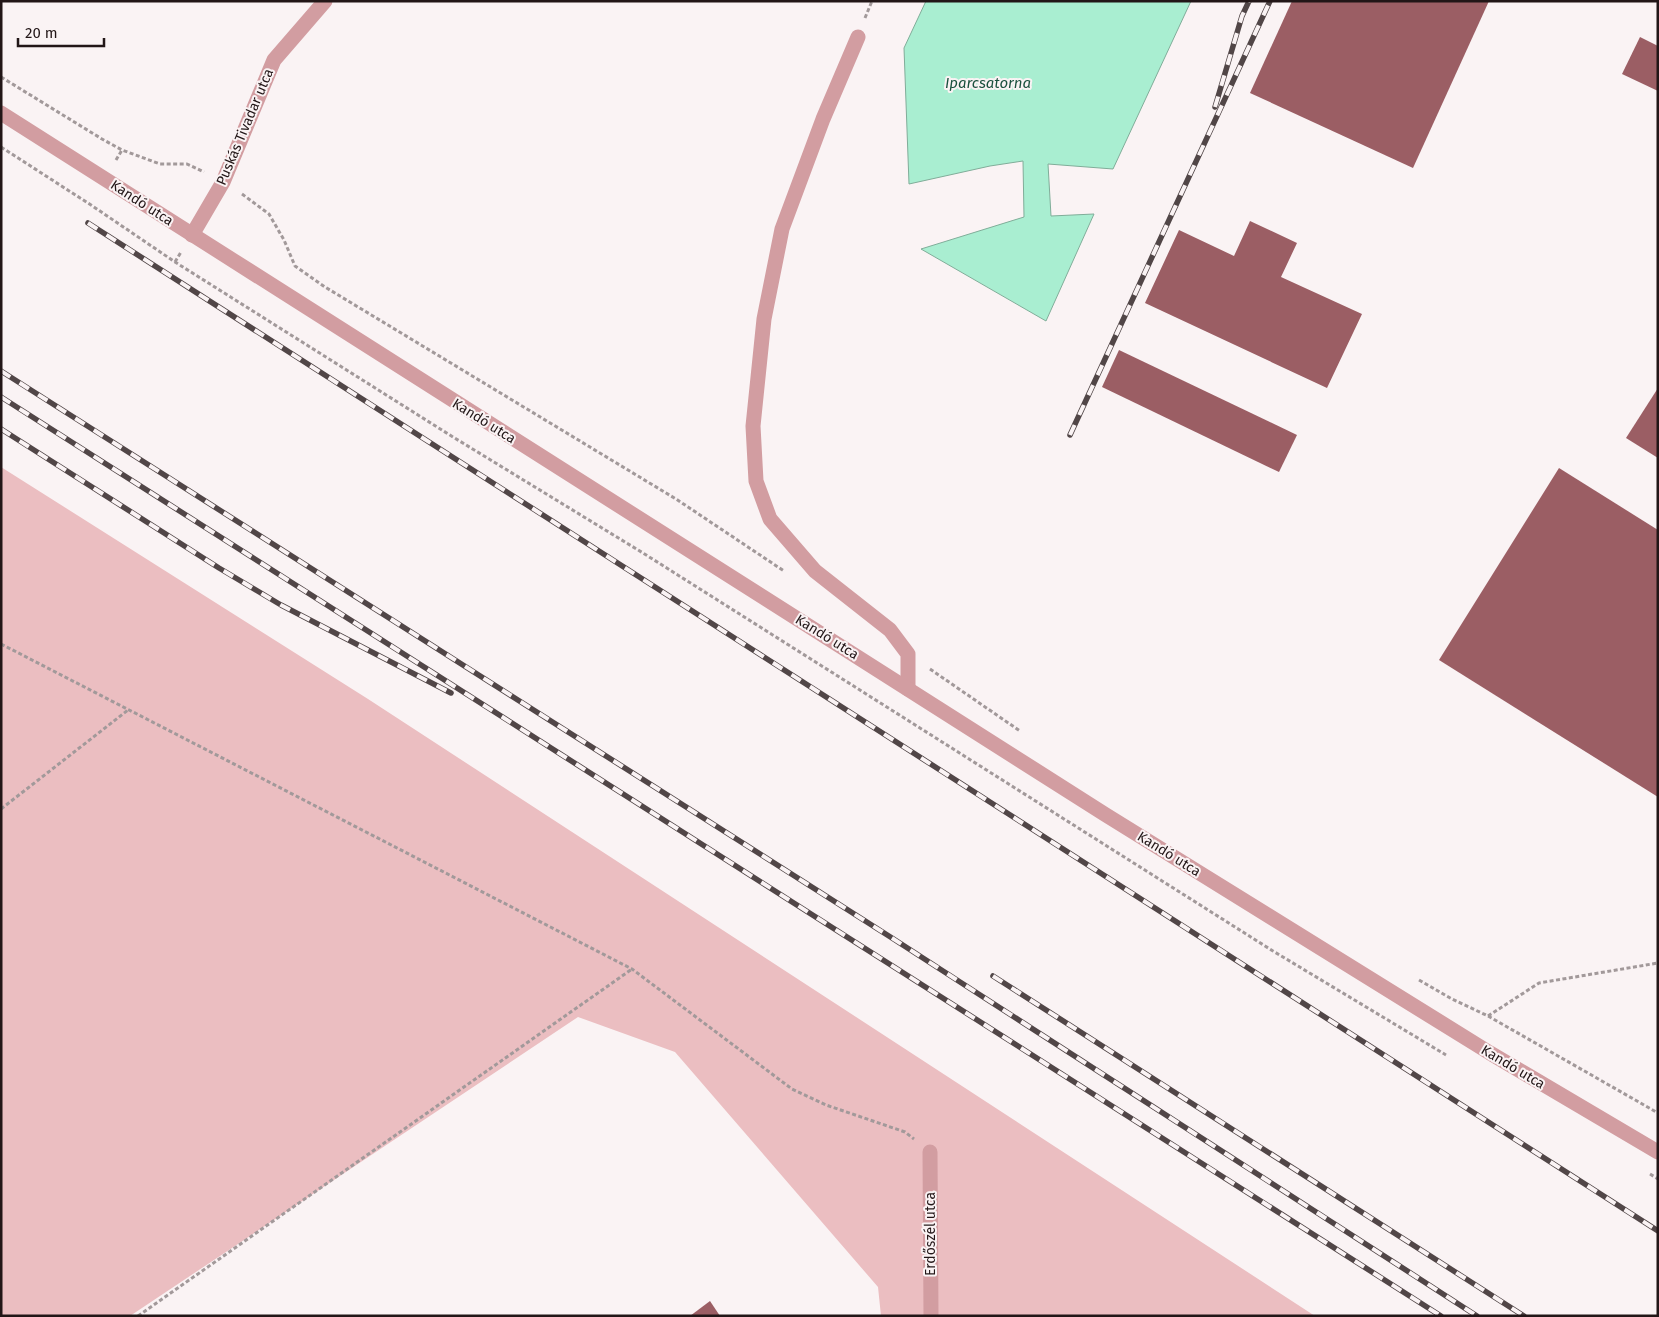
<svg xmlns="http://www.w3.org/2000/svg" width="1659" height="1317" viewBox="0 0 1659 1317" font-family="'Fira Sans',sans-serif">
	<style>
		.green { fill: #ebbec1 }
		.water { fill: #a9eed1; stroke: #80ad99 }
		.building { fill: #9b5e64 }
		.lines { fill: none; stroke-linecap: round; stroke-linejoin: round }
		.path { stroke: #a2999a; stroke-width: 3; stroke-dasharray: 4 2.5; stroke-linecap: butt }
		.service { stroke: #d29da1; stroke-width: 15 }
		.minor { stroke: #d29da1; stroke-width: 15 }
		.tertiary { stroke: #d29da1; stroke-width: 15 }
		.rail-casing { stroke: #514647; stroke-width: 5.5 }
		.rail { stroke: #faf3f4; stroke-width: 4; stroke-dasharray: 11; stroke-linecap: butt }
		.labels { text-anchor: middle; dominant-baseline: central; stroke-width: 4; stroke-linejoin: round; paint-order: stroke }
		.street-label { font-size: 14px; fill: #221617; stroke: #faf3f4 }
		.water-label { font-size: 15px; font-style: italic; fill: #1a513e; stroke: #faf3f4 }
	</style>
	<rect width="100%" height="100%" fill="#faf3f4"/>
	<path class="green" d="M1 467 368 699 1315 1316H881L878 1287 675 1052 578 1017 130 1316H1Z"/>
	<path class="water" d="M926 1H1191L1113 169 1048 164 1051 216 1094 214 1046 321 921 249 1024 217 1023 161 990 166 909 184 904 48Z"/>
	<g class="building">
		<path d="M1292 1H1489L1413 168 1250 93Z"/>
		<path d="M1640 37 1658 46V91L1622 74Z"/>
		<path d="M1250 221 1297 243 1281 277 1362 314 1327 388 1145 303 1179 230 1234 256Z"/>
		<path d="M1119 350 1297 435 1279 472 1102 387Z"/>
		<path d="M1658 388V458L1626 438Z"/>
		<path d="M1559 468 1658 530V797L1439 660Z"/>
		<path d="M710 1301 720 1316H690Z"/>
	</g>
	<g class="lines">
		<g class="path">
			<path d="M865 18 872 1"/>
			<path d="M1 77 102 139 122 150 160 164H187L204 172"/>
			<path d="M1 147 91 205 175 262 453 437 643 553 1273 951 1446 1055"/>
			<path d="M116 160 122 150"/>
			<path d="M242 194 269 214 284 240 295 266 325 287 676 499 784 571"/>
			<path d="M175 262 181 252"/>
			<path d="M1 644 632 969 792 1089 826 1105 905 1132 914 1139"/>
			<path d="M930 669 1020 731"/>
			<path d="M1 809 128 710"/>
			<path d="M1419 980 1452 999 1488 1016 1658 1113"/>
			<path d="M1488 1016 1539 983 1658 963"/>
			<path d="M1650 1174 1658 1179"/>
			<path d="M138 1316 632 969"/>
		</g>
		<path class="service" d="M858 37 823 119 782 229 764 319 753 426 756 481 770 519 815 571 890 630 908 654V689"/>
		<g class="minor">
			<path d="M192 235 223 182 274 60 325 1"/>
			<path d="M930 1152 931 1316"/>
		</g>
		<path class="tertiary" d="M1 113 1106 815 1490 1053 1658 1152"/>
		<defs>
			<g id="rail">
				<path d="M1215 107 1242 16 1249 1"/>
				<path d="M88 223 1658 1231"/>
				<path d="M1 371 892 938 1477 1316"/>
				<path d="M1 397 1441 1316"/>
				<path d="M1 429 219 568 281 605 451 693"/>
				<path d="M1070 435 1270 1"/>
				<path d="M993 976 1524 1316"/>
			</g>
		</defs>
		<use href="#rail" class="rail-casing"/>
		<use href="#rail" class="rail"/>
	</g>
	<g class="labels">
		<g class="street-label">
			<text transform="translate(245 127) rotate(-67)">Puskás Tivadar utca</text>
			<text transform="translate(142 203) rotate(33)">Kandó utca</text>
			<text transform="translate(484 421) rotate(32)">Kandó utca</text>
			<text transform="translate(827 637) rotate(32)">Kandó utca</text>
			<text transform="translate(1169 854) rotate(32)">Kandó utca</text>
			<text transform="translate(1513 1067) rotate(31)">Kandó utca</text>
			<text transform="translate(930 1234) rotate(-90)">Erdőszél utca</text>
		</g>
		<g class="water-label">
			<text x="988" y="83">Iparcsatorna</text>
		</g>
	</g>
	<rect width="1659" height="1317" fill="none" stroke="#221617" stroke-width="5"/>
	<path d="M18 38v8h86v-8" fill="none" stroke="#221617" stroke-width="2.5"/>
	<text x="25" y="38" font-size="15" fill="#221617" stroke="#faf3f4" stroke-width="4" paint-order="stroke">20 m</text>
</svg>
